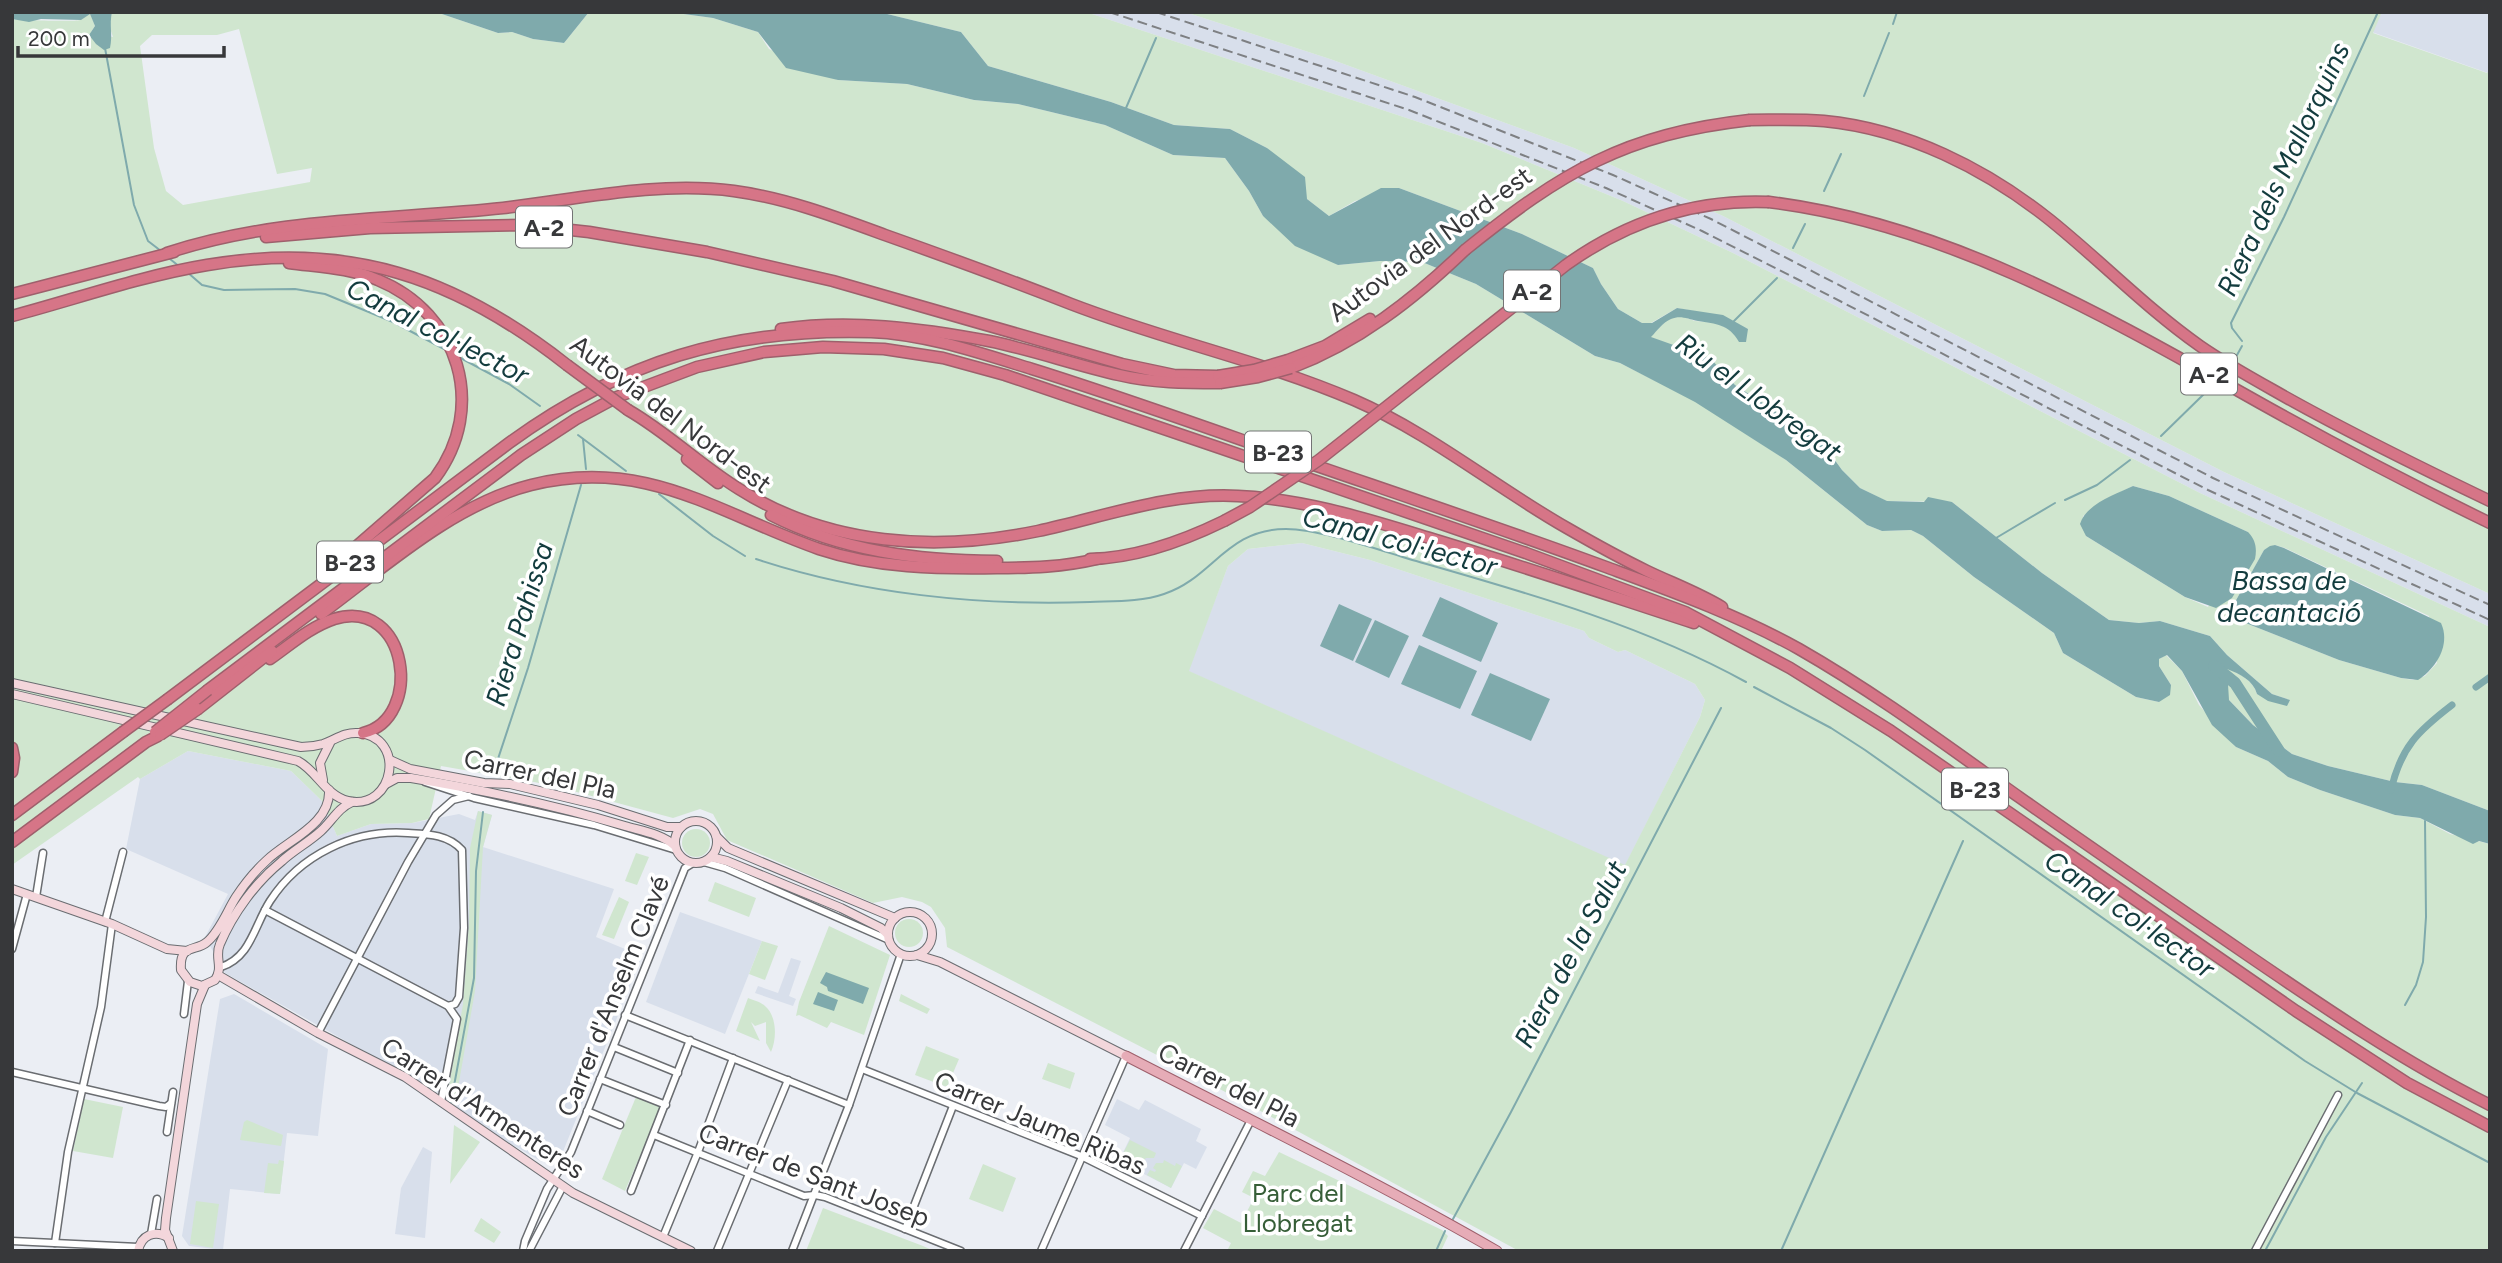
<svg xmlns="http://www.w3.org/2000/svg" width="2502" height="1263" viewBox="0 0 2502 1263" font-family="Figtree,sans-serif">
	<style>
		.built { fill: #d8dfeb }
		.green { fill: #d0e6cf; fill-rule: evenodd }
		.water { fill: #7faaac }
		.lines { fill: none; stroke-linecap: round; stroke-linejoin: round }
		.stream { stroke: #7faaac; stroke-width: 2 }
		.canal { stroke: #7faaac; stroke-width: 7 }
		.river { stroke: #7faaac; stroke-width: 12 }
		.street-casing { stroke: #6a6d71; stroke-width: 9 }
		.secondary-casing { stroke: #6a6d71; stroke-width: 10 }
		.primary-casing { stroke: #9e606c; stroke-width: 11 }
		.highway-casing { stroke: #9e606c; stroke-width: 13 }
		.street { stroke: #fff; stroke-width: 6 }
		.secondary { stroke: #f3d6db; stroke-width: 8 }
		.primary { stroke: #e6acb7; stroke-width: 9 }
		.highway { stroke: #d67587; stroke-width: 10 }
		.rail { stroke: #7e8083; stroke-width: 2; stroke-dasharray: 10 5; stroke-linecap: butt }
		.highway-bridge-casing { stroke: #9e606c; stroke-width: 13; stroke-linecap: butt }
		.highway-bridge { stroke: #d67587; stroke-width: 10 }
		.labels { text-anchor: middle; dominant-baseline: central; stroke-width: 7; stroke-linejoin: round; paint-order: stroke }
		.shield { fill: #fff; stroke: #737475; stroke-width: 2 }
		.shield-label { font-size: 24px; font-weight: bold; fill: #37383a }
		.street-label { font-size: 26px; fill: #37383a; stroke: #fff }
		.park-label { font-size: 26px; fill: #365e37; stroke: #fff }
		.water-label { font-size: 28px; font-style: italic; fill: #133c3e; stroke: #fff }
	</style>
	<rect width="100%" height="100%" fill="#ebeef4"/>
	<g class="built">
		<path d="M1086 12H1185L1330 59 1574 148 1723 216 2224 472 2490 594V627L2200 493 1733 253 1623 201 1482 143Z"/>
		<path d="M2382 12H2490V69L2488 73 2372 32Z"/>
		<path d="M1302 543 1370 560 1584 631 1589 638 1618 652 1625 650 1695 684 1705 700 1700 717 1625 866 1188 671 1228 566 1248 549Z"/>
		<path d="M188 751 291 771 322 801 337 836 371 824 412 823 459 814 475 820 478 811 492 815 483 847 614 889 596 937 642 956 562 1154 542 1162 454 1111 455 1105 447 1098 225 973 205 937 228 894 126 849 140 779Z"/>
		<path d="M680 912 762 941 725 1034 646 1002Z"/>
		<path d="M791 958 801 961 789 996 796 999 793 1006 755 993 758 986 778 993Z"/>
		<path d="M234 994 328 1049 318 1136 287 1133 280 1194 230 1189 223 1250 189 1246 182 1236 220 999Z"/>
		<path d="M1117 1099 1139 1110 1145 1100 1201 1129 1196 1141 1207 1147 1196 1169 1184 1163 1171 1188 1119 1161 1130 1138 1105 1125Z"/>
		<path d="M423 1147 432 1152 425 1238 395 1234 401 1188Z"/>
	</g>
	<g class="green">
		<path d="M112 12H436L498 33 512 32 533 39 564 43 589 12H669L713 18 758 32 769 49 838 80 907 84 974 100 1018 104 1105 125 1173 155 1225 158 1249 191 1263 216 1338 265 1380 261 1422 262 1476 284 1595 356 1620 363 1695 401 1786 460 1867 525 1882 531 1911 530 1923 536 1974 577 2054 633 2063 653 2136 697 2159 702 2171 685 2159 666V659L2166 655 2182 671 2199 705 2236 747 2268 761 2288 777 2320 790 2395 815 2420 818 2450 834 2490 844V1251H1519L1155 1054 947 947 945 928 931 907 922 902 902 897 873 903 727 840 713 814 700 809 673 818 551 785 441 766 429 819 412 823 371 824 337 836 322 801 291 771 188 751 140 779 138 777 12 865V19C20 20 74 22 80 20 81 20 89 14 90 13L95 26 91 32 113 37 109 25ZM239 29 277 174 312 168 310 182 183 205 166 191 154 148 140 46 152 35H217ZM1302 543 1370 560 1584 631 1589 638 1618 652 1625 650 1695 684 1705 700 1700 717 1625 865 1189 671 1228 566 1248 549Z"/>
		<path d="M879 12H1086L1482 143 1623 201 1733 253 2200 493 2490 627V811L2422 785 2395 782 2328 766 2292 754 2253 725 2228 699 2227 668C2240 674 2253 680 2257 694L2290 700 2272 694 2227 655 2210 636 2160 621 2139 623 2109 620 2042 573 1952 502 1886 501 1860 488 1842 470 1821 441 1735 385 1719 367 1689 352 1650 337 1668 319 1681 316 1695 321 1716 323 1733 331 1748 329 1693 311 1677 308 1651 323H1642L1618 309 1601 284 1593 268 1522 234 1399 188 1355 201 1329 216 1307 199 1267 148 1230 129 1174 125 1111 102 988 66 961 32ZM2133 486 2169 496 2248 532 2208 607 2185 597 2086 536 2083 516 2113 496ZM2275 545 2285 548 2429 616 2437 663 2425 676 2413 680 2401 678 2339 660 2243 622 2235 615V602L2264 550Z"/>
		<path d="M1185 12H2382L2373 33 2487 73 2490 69V594L2224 472 1723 216 1574 148 1330 59Z"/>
		<path d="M478 811 492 815 483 847 475 991 455 1105 447 1098 463 1004 469 923 470 848Z"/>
		<circle cx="696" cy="843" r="14"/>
		<path d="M636 853 649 857 637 885 625 881Z"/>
		<path d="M715 882 756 898 749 917 708 901Z"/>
		<path d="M619 897 629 902 614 939 602 935Z"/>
		<circle cx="909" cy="933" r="14"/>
		<path d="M829 926 890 955 864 1035 831 1022 827 1028 799 1015 796 1016 799 1002Z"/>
		<path d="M762 941 778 946 765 980 749 974Z"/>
		<path d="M901 994 930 1009 927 1014 899 1001Z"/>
		<path d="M748 998C753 1000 761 1002 765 1006 777 1016 777 1039 771 1052L766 1043V1022L755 1026 751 1022 760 1041 736 1031Z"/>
		<path d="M926 1046 959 1059 947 1087 915 1075Z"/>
		<path d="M1048 1063 1075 1073 1070 1089 1042 1079Z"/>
		<path d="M636 1097 661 1107 625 1191 602 1179Z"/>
		<path d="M84 1099 123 1107 113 1158 73 1151Z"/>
		<path d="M247 1120 283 1135 281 1146 240 1140 244 1122Z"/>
		<path d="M454 1125 480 1142 450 1184Z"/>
		<path d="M1130 1140 1156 1153 1154 1158H1146L1138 1167 1132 1164 1130 1167 1119 1161Z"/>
		<path d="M1279 1152 1442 1230 1448 1236 1441 1251H1227L1231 1243 1203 1228 1214 1209 1241 1223 1254 1198 1242 1192 1253 1171 1265 1176Z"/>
		<path d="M279 1160 284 1161 280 1194 264 1193 268 1163 278 1164Z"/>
		<path d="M1164 1160 1175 1166 1176 1163 1182 1166 1171 1188 1147 1175 1150 1170 1155 1172 1156 1170 1153 1168 1156 1163H1163Z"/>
		<path d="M983 1164 1016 1178 1003 1212 969 1199Z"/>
		<path d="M196 1201 219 1204 213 1248 190 1244Z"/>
		<path d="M823 1208 923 1246 934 1251H806Z"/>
		<path d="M481 1218 501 1232 494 1243 474 1231Z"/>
	</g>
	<g class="water">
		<path d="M12 12H112C109 25 113 35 110 48L104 50 96 44 89 35 95 26 90 14 81 20 41 19 29 22 12 19Z"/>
		<path d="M436 12H589L564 43 533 39 512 32 498 33Z"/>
		<path d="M669 12H879L961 32 988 66 1111 102 1174 125 1230 129 1267 148 1305 177 1307 199 1329 216 1381 188H1399L1522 234 1593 268 1601 284 1618 309 1642 323H1652L1677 308 1723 315 1748 329 1746 342H1739C1729 324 1716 324 1698 321 1687 319 1681 315 1671 319 1663 322 1657 331 1651 337L1710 358 1735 385 1821 441 1842 470 1860 488 1887 501 1924 502 1928 497 1952 502 2042 573 2109 620 2139 623 2160 621 2210 636 2227 655 2272 694 2290 700 2287 706 2268 701 2257 694C2253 680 2240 674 2227 669L2229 700 2253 725 2292 754 2328 766 2395 782 2422 785 2490 811V844L2479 841 2473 844 2420 818 2395 815 2320 790 2288 777 2268 761 2236 747 2212 725 2182 671 2167 655 2159 659V666L2171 685 2170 695 2159 702 2136 697 2063 653 2054 633 1974 577 1923 536 1911 530 1882 531 1867 525 1786 460 1695 402 1620 363 1595 356 1476 284 1422 262 1380 261 1338 265 1295 246 1263 216 1249 191 1225 158 1173 155 1105 125 1018 104 974 100 907 84 838 80 786 68 758 32 713 18Z"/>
		<path d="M2133 486 2169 496 2248 532C2256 540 2257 549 2255 559L2232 598 2216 608 2185 597 2086 536 2080 524C2086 504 2116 494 2133 486Z"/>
		<path d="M2275 545 2284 548 2441 623C2451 645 2436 668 2418 680L2401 678 2339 660 2243 622 2234 615 2235 602 2264 550 2270 546Z"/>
		<path d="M1440 597 1498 623 1481 662 1422 636Z"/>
		<path d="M1339 604 1372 619 1353 661 1320 646Z"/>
		<path d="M1375 620 1409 636 1389 678 1355 662Z"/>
		<path d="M1419 645 1477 671 1460 709 1401 684Z"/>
		<path d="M1490 673 1550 699 1531 741 1471 715Z"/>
		<path d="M826 972 869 988 863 1004 828 991 827 987 820 983Z"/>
		<path d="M818 992 838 1000 834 1011 813 1004Z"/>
	</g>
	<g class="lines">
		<g class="stream">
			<path d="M1893 24 1897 12"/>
			<path d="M105 48 134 205 148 241 161 251"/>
			<path d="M1864 96 1889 33"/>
			<path d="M1126 108 1156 38"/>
			<path d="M1824 191 1841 154"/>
			<path d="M1793 248 1805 224"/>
			<path d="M170 259 180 267"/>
			<path d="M187 272 202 285 224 290 295 289 325 294 393 322 446 350"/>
			<path d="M1734 321 1777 278"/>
			<path d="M2242 341 2232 328 2231 323 2284 217 2378 12"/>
			<path d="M2237 355 2242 346"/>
			<path d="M457 356 509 384 540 406"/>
			<path d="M578 435 626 471"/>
			<path d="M2161 436 2206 392"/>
			<path d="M583 439 586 469"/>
			<path d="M659 494 713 536 745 556"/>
			<path d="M2065 500 2097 485 2130 460"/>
			<path d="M1996 538 2055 503"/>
			<path d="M756 559C862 594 979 606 1090 602 1114 601 1141 602 1164 594 1213 578 1226 529 1286 529 1319 529 1376 549 1409 559 1524 592 1641 624 1746 682"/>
			<path d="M1754 687 1831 728 1865 750 2305 1061 2357 1093 2490 1163"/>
			<path d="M493 774 528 668 581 485"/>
			<path d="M2405 1005 2416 985 2423 962 2426 917 2425 821"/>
			<path d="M451 1102 474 978 476 871 483 812"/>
			<path d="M1453 1219 1511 1112 1721 708"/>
			<path d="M1436 1251 1445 1231"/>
			<path d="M1781 1251 1963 841"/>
			<path d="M2265 1251 2326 1137 2362 1083"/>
		</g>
		<g class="canal">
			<path d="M2476 687 2490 677"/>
			<path d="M2391 790C2401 747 2418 731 2452 705"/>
		</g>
		<path class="river" d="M2214 666 2235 683 2279 751"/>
		<defs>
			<g id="street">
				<path d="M425 782 474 798 594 825 676 850"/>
				<path d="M704 862 725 868 889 940"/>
				<path d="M36 897 43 853"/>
				<path d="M265 910 448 1006 457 1019 441 1102"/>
				<path d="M105 922 123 852"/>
				<path d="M12 949 27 894"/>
				<path d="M221 967C251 957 254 926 270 901 300 855 353 829 408 833 427 834 448 834 462 850L464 928 459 997 455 1004 448 1006"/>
				<path d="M184 1014 188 981"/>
				<path d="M625 1015 849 1105"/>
				<path d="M318 1033 408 862 436 815 453 800 469 796"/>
				<path d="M614 1047 678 1073"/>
				<path d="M862 1069 1081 1156 1202 1216"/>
				<path d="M12 1072 159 1106 166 1107 171 1103"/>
				<path d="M600 1079 666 1105"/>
				<path d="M587 1111 620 1125"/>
				<path d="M167 1132 173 1092"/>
				<path d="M654 1135 804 1196 815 1195 825 1197 961 1251"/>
				<path d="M631 1191 690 1040"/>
				<path d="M905 1229 953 1106"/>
				<path d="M151 1234 157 1199"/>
				<path d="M663 1237 698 1152 733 1058"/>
				<path d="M12 1241 138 1247"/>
				<path d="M55 1243 68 1152 101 1007 112 924"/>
				<path d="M523 1251 525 1241 547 1189 571 1152 683 873 685 868 693 863"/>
				<path d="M529 1251 563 1186"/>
				<path d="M717 1251 788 1080"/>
				<path d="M792 1251 849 1105 901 954"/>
				<path d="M1041 1251 1126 1056"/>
				<path d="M1184 1251 1251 1120"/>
				<path d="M2255 1251 2338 1095"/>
			</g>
			<g id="secondary">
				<path d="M12 683 301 747C309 747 316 746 323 744 335 740 344 732 358 733 407 736 395 811 348 801 326 796 317 771 298 761L12 694"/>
				<path d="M390 760 410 769 484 783 510 784 598 805 667 827H681"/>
				<path d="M323 780 320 763 330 743"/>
				<path d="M386 784 397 778H411C483 790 555 805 625 826 642 831 662 834 675 846"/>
				<path d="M329 790C331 824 288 840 267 860 255 871 245 883 236 897 227 911 220 931 207 942 196 952 179 943 181 970L190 982 202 986 215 980C224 967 214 957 220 944 233 913 256 882 282 861 294 850 309 842 321 831 332 821 338 808 352 802"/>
				<circle cx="696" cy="842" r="21"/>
				<path d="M717 837 728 848 895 918"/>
				<path d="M711 857 727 861 841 908 881 928 888 935"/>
				<path d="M12 889 112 924 167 949 187 951"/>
				<circle cx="910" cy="934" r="22"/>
				<path d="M917 955 940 962 1126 1056"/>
				<path d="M218 975 318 1033 405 1077 573 1193 691 1251"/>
				<path d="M138 1251C141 1235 155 1229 169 1238"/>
				<path d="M173 1251 165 1230 166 1218 197 1004 205 985"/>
			</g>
			<path id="primary" d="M1126 1056C1250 1120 1376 1181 1497 1251"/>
			<g id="highway">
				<path d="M1750 120C1775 120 1800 119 1824 121 1907 129 1986 169 2050 220 2101 261 2146 308 2200 346 2223 362 2248 376 2273 390 2343 430 2417 466 2490 501"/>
				<path d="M1769 202C1947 224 2105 316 2260 403 2335 445 2412 485 2490 523"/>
				<path d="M266 237 370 228 525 225 589 232 707 252 833 281 1122 364 1174 375 1218 376"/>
				<path d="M167 253C276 217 391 220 503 208 578 199 658 181 734 191 786 198 836 217 885 235 947 257 1010 280 1071 304 1164 340 1263 361 1354 400 1430 433 1495 487 1567 528 1593 543 1620 558 1647 571 1672 583 1699 593 1722 607"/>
				<path d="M289 263C319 267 351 268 378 280 459 313 488 407 435 478L327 572"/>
				<path d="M12 294 174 252"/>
				<path d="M12 316C76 299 141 276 207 265 349 241 455 277 567 365"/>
				<path d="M781 329C850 319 920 328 989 341 1033 350 1075 365 1119 375 1152 383 1186 383 1220 383"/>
				<path d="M1288 360 1325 346 1370 319"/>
				<path d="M1291 368C1358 343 1414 299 1465 250"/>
				<path d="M628 410C668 433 700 465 739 489 829 546 936 552 1038 531 1103 517 1170 492 1238 496 1307 499 1370 520 1436 540 1522 566 1608 595 1694 623"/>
				<path d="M687 459 718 483"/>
				<path d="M771 515C841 551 919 561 997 561"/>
				<path d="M1090 559C1135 558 1183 541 1224 521"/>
				<path d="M321 614C385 567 452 505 531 485 645 456 719 514 819 549 876 568 938 569 997 568 1031 568 1063 567 1097 559"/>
				<path d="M270 659C290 645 310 627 334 619 409 596 424 719 363 733"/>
				<path d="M208 690 521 455 576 419 617 397 697 367 764 352 823 347 884 349 943 358 1005 375 1217 447 1526 553 1685 612 1790 668 1891 731 2296 1011 2407 1083 2490 1127"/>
				<path d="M168 699 509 443C622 361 730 328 871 332 925 334 980 353 1032 369 1109 393 1185 420 1262 447 1377 487 1492 525 1606 567 1671 591 1738 615 1799 649 1876 693 1947 746 2019 797 2094 850 2170 902 2246 954 2325 1008 2404 1062 2490 1105"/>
				<path d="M198 709 272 651"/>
				<path d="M12 748 14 758 12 772"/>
				<path d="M12 815 123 732"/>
				<path d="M12 842 146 742 158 736"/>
			</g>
		</defs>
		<use href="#street" class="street-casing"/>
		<use href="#secondary" class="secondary-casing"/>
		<use href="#primary" class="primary-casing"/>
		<use href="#highway" class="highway-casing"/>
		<use href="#street" class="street"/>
		<use href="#secondary" class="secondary"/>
		<use href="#primary" class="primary"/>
		<use href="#highway" class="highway"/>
		<g class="rail">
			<path d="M1109 12 1409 110 1606 188 1702 231 1797 279 2208 490 2490 620"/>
			<path d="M1156 12 1415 97 1613 175 1711 219 2213 478 2490 605"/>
		</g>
		<defs>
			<g id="highway-bridge">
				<path d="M1465 250C1562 172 1624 134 1750 120"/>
				<path d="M567 365 628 410"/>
				<path d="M1218 376 1254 370 1288 360"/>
				<path d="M1220 383 1258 377 1291 368"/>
				<path d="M1224 521 1250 507 1319 460 1566 265C1626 222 1695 199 1769 202"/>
				<path d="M123 732 168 699"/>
				<path d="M155 732 208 690"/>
				<path d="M160 735 198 709"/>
			</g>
		</defs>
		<use href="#highway-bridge" class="highway-bridge-casing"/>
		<use href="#highway-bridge" class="highway-bridge"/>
	</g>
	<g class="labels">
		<g class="shield">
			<rect x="516" y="206.5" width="56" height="41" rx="5"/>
			<rect x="1504" y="270.5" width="56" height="41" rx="5"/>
			<rect x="2181" y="353.5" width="56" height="41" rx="5"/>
			<rect x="1245" y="431.5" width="66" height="41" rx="5"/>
			<rect x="317" y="541.5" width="66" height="41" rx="5"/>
			<rect x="1942" y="768.5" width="66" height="41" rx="5"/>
		</g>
		<g class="shield-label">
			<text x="544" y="227">A-2</text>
			<text x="1532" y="291">A-2</text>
			<text x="2209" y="374">A-2</text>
			<text x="1278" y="452">B-23</text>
			<text x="350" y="562">B-23</text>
			<text x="1975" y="789">B-23</text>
		</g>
		<g class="street-label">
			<text transform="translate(1430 244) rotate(-36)">Autovia del Nord-est</text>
			<text transform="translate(671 414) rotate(37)">Autovia del Nord-est</text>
			<text transform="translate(540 774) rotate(12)">Carrer del Pla</text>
			<text transform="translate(613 996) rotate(-68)">Carrer d'Anselm Clavé</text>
			<text transform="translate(1229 1085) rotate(27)">Carrer del Pla</text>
			<text transform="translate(483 1108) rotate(33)">Carrer d'Armenteres</text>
			<text transform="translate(1040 1123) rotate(23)">Carrer Jaume Ribas</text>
			<text transform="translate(814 1175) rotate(21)">Carrer de Sant Josep</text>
		</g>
		<g class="park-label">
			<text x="1298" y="1193">Parc del<tspan x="1298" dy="30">Llobregat</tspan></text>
		</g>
		<g class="water-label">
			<text transform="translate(2283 169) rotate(-65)">Riera dels Mallorquins</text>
			<text transform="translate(438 331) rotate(27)">Canal col·lector</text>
			<text transform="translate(1759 397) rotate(36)">Riu el Llobregat</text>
			<text transform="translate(1400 541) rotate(15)">Canal col·lector</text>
			<text x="2289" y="580">Bassa de<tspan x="2289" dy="32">decantació</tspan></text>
			<text transform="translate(519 624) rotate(-73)">Riera Pahissa</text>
			<text transform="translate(2130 914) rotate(35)">Canal col·lector</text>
			<text transform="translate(1570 954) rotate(-62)">Riera de la Salut</text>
		</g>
	</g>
	<rect width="2502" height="1263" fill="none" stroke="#37383a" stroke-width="28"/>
	<path d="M18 46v10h206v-10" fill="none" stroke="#37383a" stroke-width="3.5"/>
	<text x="28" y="46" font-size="21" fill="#37383a" stroke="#ffffff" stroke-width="5" paint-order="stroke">200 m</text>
</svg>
